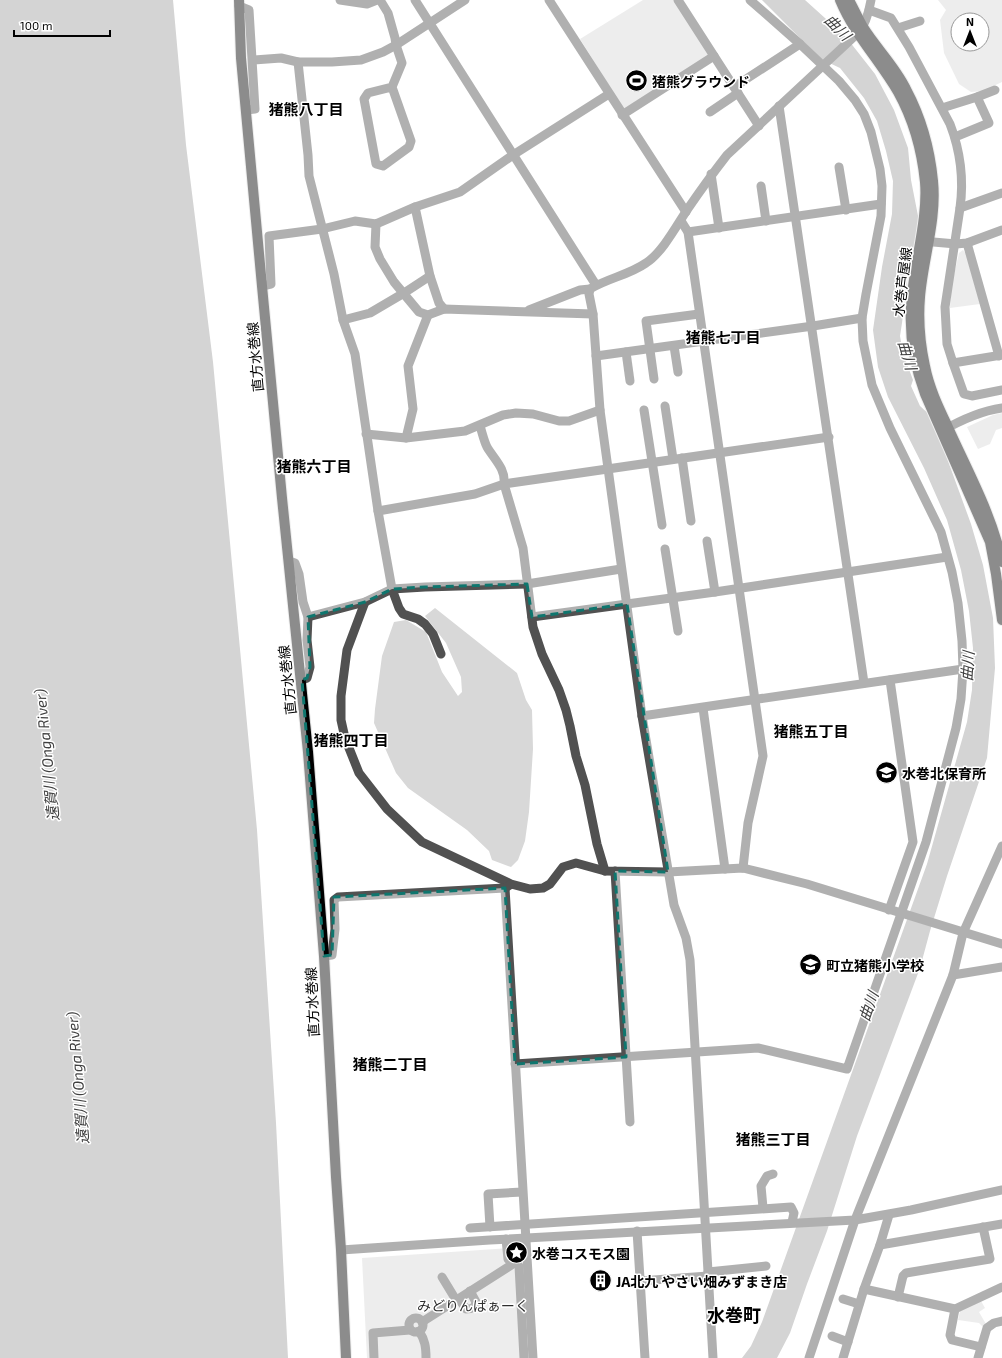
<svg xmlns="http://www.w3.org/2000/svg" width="1002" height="1358" viewBox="0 0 1002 1358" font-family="'Exo 2','Noto Sans JP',sans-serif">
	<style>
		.green { fill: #d8d8d8; fill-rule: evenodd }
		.water { fill: #9f9f9f }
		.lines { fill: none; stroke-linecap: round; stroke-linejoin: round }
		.major-casing { stroke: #dbdbdb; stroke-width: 12 }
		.minor { stroke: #515151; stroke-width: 9 }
		.major { stroke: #000; stroke-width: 10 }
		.marked { fill: none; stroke: #0f766e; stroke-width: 3; stroke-dasharray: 8 5; stroke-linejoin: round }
		.labels { text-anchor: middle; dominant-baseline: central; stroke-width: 3; stroke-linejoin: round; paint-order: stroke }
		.poi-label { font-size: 14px; font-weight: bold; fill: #000; stroke: #fff; text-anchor: start }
		.street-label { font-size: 14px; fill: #000; stroke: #fff }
		.park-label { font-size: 14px; fill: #2f2f2f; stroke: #fff }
		.water-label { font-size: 15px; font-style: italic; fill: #404040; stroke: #fff }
		.neighbourhood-label { font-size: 15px; font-weight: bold; fill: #000; stroke: #fff }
		.district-label { font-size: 18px; font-weight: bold; fill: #000; stroke: #fff }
	</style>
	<rect width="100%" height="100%" fill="#fff"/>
	<g class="green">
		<path d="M643 0H675L710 54 624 109 580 39Z"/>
		<path d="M938 0H1002V82L983 91 971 92 959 84 944 53 940 20 946 10ZM958 20H982V44H958Z"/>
		<path d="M963 250 966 254 980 304 950 308 951 287 959 253Z"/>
		<path d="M1002 413V428L996 430 990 444 978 449 967 427 993 415Z"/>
		<path d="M435 608 517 673 526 700 532 710 533 749 529 812 525 841 518 860 511 867 492 860 489 851 467 830 408 788 396 773 374 723 375 709 382 656 394 622 406 620 426 632 442 672 458 696 462 692 461 677 446 643 425 616Z"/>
		<path d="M524 1247 531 1358H367L362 1258Z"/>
		<path d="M981 1301 985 1308 979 1312 986 1324 983 1327 979 1323 958 1320 960 1311Z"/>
	</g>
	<g class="water">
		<path d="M0 0H173L186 145 213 362 257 830 276 1123 288 1358H0Z"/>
		<path d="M762 0H805L846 37 875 74 894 110 908 148 911 180 919 221 908 274 902 323 900 336 903 353 913 380 911 386 920 406 932 417 971 524 983 565 993 618 995 668 987 758 947 876 930 931 920 968 857 1136 827 1231 807 1284 790 1333 777 1358H742L751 1346 762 1322 927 864 967 722 972 690 973 648 969 611 961 570 947 520 924 468 888 397 878 367 873 330 882 267 892 214 893 181 886 151 877 121 864 98 840 68 821 59Z"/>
	</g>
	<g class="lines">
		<defs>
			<g id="major">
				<path d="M239 0 241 58 262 286 282 498 308 752 324 956 336 1177 341 1250 346 1358"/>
				<path d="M840 0C854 34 880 61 898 92 913 119 922 152 925 182 928 218 915 260 912 296 908 330 913 362 925 394L990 542 996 574 1002 620"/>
				<path d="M849 0C854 9 858 18 863 27 876 48 895 66 906 89 921 117 930 149 933 181 937 220 923 259 920 297 918 321 920 343 925 366 929 387 938 406 947 425 967 470 992 514 1002 562"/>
			</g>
		</defs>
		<use href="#major" class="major-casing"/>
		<g class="minor">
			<path d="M340 0 367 4 377 0"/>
			<path d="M380 0 388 13 395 38 396 45 402 63 392 87 411 141 409 147 383 166 376 164 364 99 368 93 392 87"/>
			<path d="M415 0 596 285"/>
			<path d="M549 0 686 212"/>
			<path d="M678 0 759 126"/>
			<path d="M239 6 249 10 255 109 246 110"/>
			<path d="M869 10 891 18 909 47 950 124C960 150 964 179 960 208"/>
			<path d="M898 28 920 21"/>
			<path d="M253 60 281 58 298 62H332L361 60 383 52 396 45 465 0"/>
			<path d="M298 62 308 155 309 176 334 274 343 320 355 354 378 511 392 589 399 608 403 614 418 619 425 624 433 634 441 654"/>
			<path d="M734 87 800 44"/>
			<path d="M779 106 864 683"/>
			<path d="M942 108 977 97 995 90"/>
			<path d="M710 112 738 93"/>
			<path d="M622 115 714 56"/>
			<path d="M955 137 989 123 977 97"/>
			<path d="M839 167 846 210"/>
			<path d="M711 174 719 228"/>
			<path d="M761 186 766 221"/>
			<path d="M1002 193 960 208 945 307 947 344 953 363 1002 355"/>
			<path d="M415 207 430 276 439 303 444 309"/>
			<path d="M681 221 688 232 763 756 748 823 743 868"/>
			<path d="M376 224 375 247 380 259 394 282 419 312 428 315 444 309 593 314"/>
			<path d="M688 232 881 204"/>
			<path d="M922 241 956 244 967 243 1002 230"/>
			<path d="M967 243 999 356"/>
			<path d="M262 286 271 284 269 236 322 229 355 221 376 224 415 207 460 192 513 155 609 94"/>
			<path d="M529 310 580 290 590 289"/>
			<path d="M343 320 370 313 404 293 430 276"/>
			<path d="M674 346 678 372"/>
			<path d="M626 352 630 381"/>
			<path d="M596 356 813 326 862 318"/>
			<path d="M953 363 964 394 972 396 1002 390"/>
			<path d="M654 379 646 321 699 314"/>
			<path d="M665 406 673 459"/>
			<path d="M644 410 662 525"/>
			<path d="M480 426C482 432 484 441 487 447 494 459 506 469 504 484L523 548 533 627 542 654 559 690 566 710 570 726 576 756 585 785 597 844 605 871"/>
			<path d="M942 431C961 420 981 411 1002 408"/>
			<path d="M366 434 406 438 465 431 503 415 516 413 533 414 559 421H569L600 410"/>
			<path d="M406 438 413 409 408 366 428 315"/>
			<path d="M682 458 691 521"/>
			<path d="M378 511 475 494 504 484 829 437"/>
			<path d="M707 541 715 592"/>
			<path d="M665 549 678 631"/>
			<path d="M289 561 295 563 299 574 303 602 308 617 307 640 310 667 307 678 302 680"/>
			<path d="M365 602 347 650 341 696V720L345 738 359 773 387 809 422 842 511 884 530 889 543 888 550 884 563 867 576 863 605 871 668 872 743 868 807 884 1002 944"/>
			<path d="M308 617 365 602 392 589 425 587 527 584 621 569"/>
			<path d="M532 617 715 592 947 557"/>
			<path d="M703 708 725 869"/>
			<path d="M642 716 963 669"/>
			<path d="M615 871 630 1122"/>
			<path d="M505 888 533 1358"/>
			<path d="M889 910 913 842 890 680"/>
			<path d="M324 956 332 955 335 929 334 900 338 897 505 888 510 885"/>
			<path d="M953 975 1002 967"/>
			<path d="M515 1064 758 1048 847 1069 926 842 956 728 961 699 963 669 962 641 958 603 952 572 941 532 890 428 872 385 863 341 862 318 866 294 881 216 882 186 880 169 871 132 864 114 855 100 839 81 800 44 750 0"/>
			<path d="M763 1208 761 1186 767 1176 773 1174"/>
			<path d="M490 1227 488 1194 522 1192"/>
			<path d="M470 1228 791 1207 794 1213 792 1222"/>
			<path d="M637 1231 645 1358"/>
			<path d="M880 1245 1002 1224"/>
			<path d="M341 1250 490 1240 855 1220 911 1210 1002 1190"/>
			<path d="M519 1266 524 1358"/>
			<path d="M708 1272 766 1266"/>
			<path d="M442 1277 456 1300"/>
			<path d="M640 1281 708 1276"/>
			<path d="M864 1289 955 1309 1002 1287"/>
			<path d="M898 1297 903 1276 906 1273 990 1259 983 1227"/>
			<path d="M459 1299 466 1309C472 1309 475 1308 476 1302L470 1291"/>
			<path d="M843 1299 859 1304"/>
			<path d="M955 1309 950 1335 952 1340 981 1347"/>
			<circle cx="416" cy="1325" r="7"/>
			<path d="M422 1322 513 1264 508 1259 506 1239"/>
			<path d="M419 1331C425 1340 426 1347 426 1358"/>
			<path d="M832 1336 848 1342"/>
			<path d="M374 1358 373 1333 410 1330"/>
			<path d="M713 1358 690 960 686 938 674 905 642 716 600 410 593 314 589 294 590 289C608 278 629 275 646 263 662 253 677 225 687 210 700 191 713 173 727 155L858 33C866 24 869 12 871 0"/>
			<path d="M809 1358 855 1220 953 975 963 933 1002 846"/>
			<path d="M843 1358 864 1289 880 1245 889 1215"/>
			<path d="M978 1358 987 1328 994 1323 1002 1321"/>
		</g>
		<use href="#major" class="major"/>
	</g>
	<path d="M0 0H1002V1358H0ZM527 584 532 617 627 604 668 872 615 871 626 1057 515 1064 505 888 334 897 332 955 324 956 302 680 307 678 310 667 308 617 365 602 392 589 425 587Z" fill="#fff" fill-opacity=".55" fill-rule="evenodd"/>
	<path class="marked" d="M527 584 532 617 627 604 668 872 615 871 626 1057 515 1064 505 888 334 897 332 955 324 956 302 680 307 678 310 667 308 617 365 602 392 589 425 587Z"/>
	<defs>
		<symbol id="stadium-disc" viewBox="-11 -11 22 22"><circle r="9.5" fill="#000" stroke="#fff"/><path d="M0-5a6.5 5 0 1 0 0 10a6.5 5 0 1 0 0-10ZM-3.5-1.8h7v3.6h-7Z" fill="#fff"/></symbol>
		<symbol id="school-disc" viewBox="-11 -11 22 22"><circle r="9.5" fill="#000" stroke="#fff"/><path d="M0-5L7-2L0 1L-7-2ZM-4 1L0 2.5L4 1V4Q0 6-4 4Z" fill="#fff"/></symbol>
		<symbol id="sight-disc" viewBox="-11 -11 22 22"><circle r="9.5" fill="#000" stroke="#fff"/><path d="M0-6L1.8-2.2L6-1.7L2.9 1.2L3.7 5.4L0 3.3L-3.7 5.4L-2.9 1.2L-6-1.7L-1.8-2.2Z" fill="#fff"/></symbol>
		<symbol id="building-disc" viewBox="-11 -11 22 22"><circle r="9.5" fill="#000" stroke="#fff"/><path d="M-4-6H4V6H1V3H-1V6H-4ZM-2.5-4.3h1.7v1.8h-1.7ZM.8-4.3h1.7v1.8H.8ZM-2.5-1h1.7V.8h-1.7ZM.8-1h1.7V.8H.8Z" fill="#fff"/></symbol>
	</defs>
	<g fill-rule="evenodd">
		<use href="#stadium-disc" x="624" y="68" width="25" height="25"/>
		<use href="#school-disc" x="874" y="760" width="25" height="25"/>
		<use href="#school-disc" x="798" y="952" width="25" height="25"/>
		<use href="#sight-disc" x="504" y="1240" width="25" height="25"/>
		<use href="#building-disc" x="588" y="1268" width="25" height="25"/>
	</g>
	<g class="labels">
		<g class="poi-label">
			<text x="652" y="81">猪熊グラウンド</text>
			<text x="902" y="773">水巻北保育所</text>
			<text x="826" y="965">町立猪熊小学校</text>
			<text x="532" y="1253">水巻コスモス園</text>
			<text x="616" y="1281">JA北九 やさい畑みずまき店</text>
		</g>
		<g class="street-label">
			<text transform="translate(902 282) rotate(-83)">水巻芦屋線</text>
			<text transform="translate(255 357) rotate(-95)">直方水巻線</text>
			<text transform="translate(287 680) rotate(-96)">直方水巻線</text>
			<text transform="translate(312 1002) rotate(-93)">直方水巻線</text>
		</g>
		<g class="park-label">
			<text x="473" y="1305">みどりんぱぁーく</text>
		</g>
		<g class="water-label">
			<text transform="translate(838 27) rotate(45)">曲川</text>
			<text transform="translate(908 355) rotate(74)">曲川</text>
			<text transform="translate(967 666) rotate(-86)">曲川</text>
			<text transform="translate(46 755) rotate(-96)">遠賀川 (Onga River)</text>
			<text transform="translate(868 1006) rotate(-71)">曲川</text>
			<text transform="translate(77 1078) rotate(-95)">遠賀川 (Onga River)</text>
		</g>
		<g class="neighbourhood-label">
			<text x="306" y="109">猪熊八丁目</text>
			<text x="723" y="337">猪熊七丁目</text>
			<text x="314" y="466">猪熊六丁目</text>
			<text x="811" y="731">猪熊五丁目</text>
			<text x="351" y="740">猪熊四丁目</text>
			<text x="390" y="1064">猪熊二丁目</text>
			<text x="773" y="1139">猪熊三丁目</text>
		</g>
		<g class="district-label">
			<text x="734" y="1315">水巻町</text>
		</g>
	</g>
	<g transform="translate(970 32)"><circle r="19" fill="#ffffff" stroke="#999999"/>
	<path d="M0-3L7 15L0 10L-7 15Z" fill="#000000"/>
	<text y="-6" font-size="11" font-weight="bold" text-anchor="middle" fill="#000000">N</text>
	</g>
	<path d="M14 30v6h96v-6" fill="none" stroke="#000000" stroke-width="2"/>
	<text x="20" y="30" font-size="12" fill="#000000" stroke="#ffffff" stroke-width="3" paint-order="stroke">100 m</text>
</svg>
